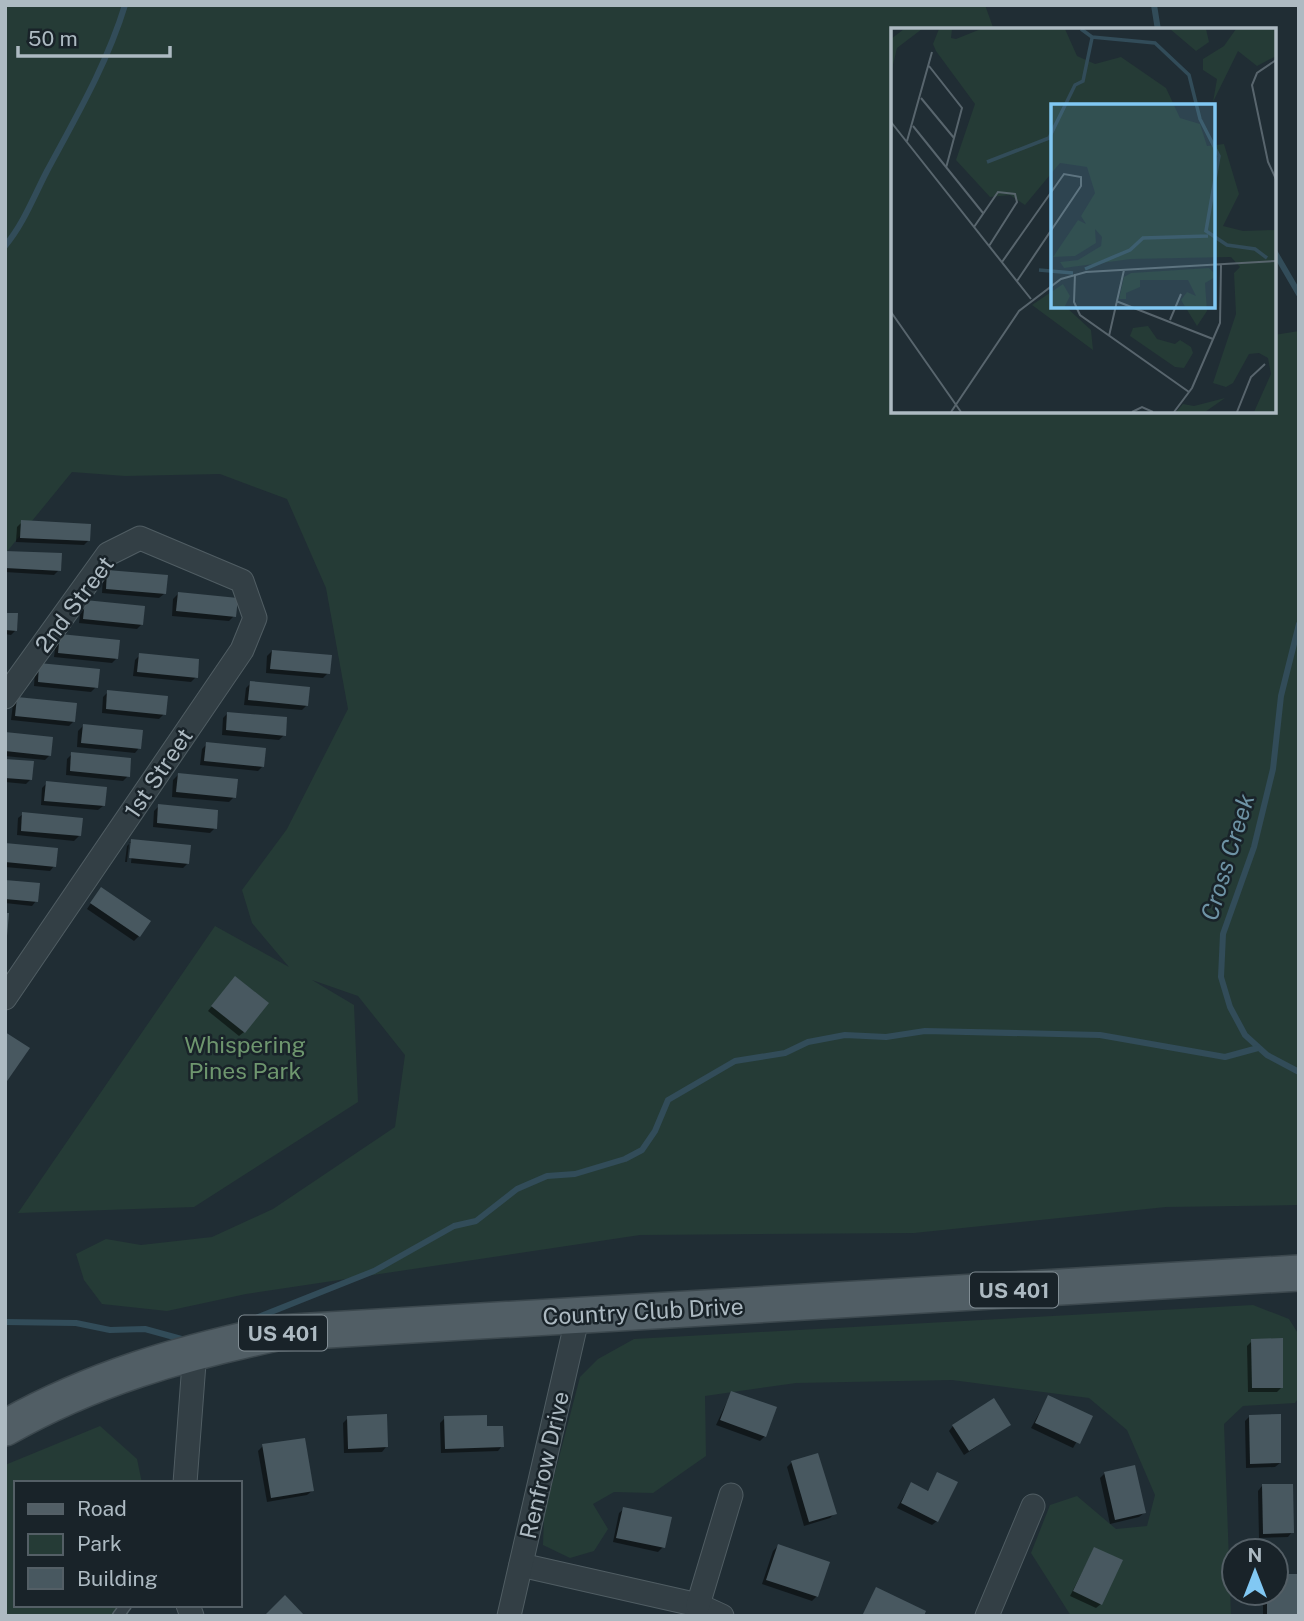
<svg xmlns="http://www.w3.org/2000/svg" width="1304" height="1621" viewBox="0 0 1304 1621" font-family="'Public Sans',sans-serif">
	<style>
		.green { fill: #253b36 }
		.shadow { fill: #0007 }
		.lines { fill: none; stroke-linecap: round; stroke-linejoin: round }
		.stream { stroke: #324c59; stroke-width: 6 }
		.building { fill: #485860 }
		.service-casing { stroke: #505d63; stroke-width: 13 }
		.minor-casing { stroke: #505d63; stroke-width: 25 }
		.primary-casing { stroke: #3c484e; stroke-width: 38 }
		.service { stroke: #333f45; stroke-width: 10 }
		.minor { stroke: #333f45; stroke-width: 23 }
		.primary { stroke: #515e65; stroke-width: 35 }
		.labels { text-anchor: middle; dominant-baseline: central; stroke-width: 5; stroke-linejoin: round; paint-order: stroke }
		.shield { fill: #192329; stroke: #818d94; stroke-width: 2 }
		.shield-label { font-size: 21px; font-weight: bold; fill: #adbac2 }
		.street-label { font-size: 23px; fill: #adbac2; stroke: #192329 }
		.park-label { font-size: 23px; fill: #6e966e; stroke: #192329 }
		.water-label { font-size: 24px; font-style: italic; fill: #6e93a5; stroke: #192329 }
		.inset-river { fill: none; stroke: #324c59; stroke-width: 3.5 }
		.inset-road { fill: none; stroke: #58656d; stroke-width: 2 }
		.view { fill: #81c8f3; fill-opacity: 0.15; stroke: #81c8f3; stroke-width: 3.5 }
		.inset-edge { fill: none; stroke: #adbac2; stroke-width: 3.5 }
	</style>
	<rect width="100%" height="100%" fill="#202d34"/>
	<g class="green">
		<path d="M5 5H985L994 30H893V411H1274V335L1299 331V1205L1166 1207 914 1233 640 1235 246 1294 167 1311 102 1304 84 1280 76 1254 106 1239 141 1245 212 1237 273 1209 395 1127 405 1055 358 996 312 980 354 1005 358 1102 194 1207 18 1213 215 926 289 967 252 923 242 890 287 829 348 709 326 588 287 499 220 474 125 476 72 472 5 554Z"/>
		<path d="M1253 1305 1289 1319 1299 1335V1397L1295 1403 1243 1406 1224 1424 1231 1616H1071L1031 1553 1050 1505 1077 1496 1116 1529 1147 1526 1155 1495 1127 1430 1089 1398 952 1380 796 1383 705 1396 706 1456 653 1493 614 1492 593 1504 608 1529 594 1551 570 1558 543 1545 544 1515 580 1377 598 1359 634 1339Z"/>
		<path d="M100 1426 137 1459 142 1483H16V1605H117L131 1616H5V1465Z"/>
	</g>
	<g class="shadow">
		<path d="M22 522 89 540 84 545 16 542 17 527Z"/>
		<path d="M5 552 59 570 54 575 5 572Z"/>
		<path d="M108 571 164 594 159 598 102 593 103 576Z"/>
		<path d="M178 594 234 616 229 621 172 616 173 599Z"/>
		<path d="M85 602 142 624 137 629 79 623 81 607Z"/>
		<path d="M5 614 16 630 11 635 5 634Z"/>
		<path d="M56 641H118L117 658 112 663 54 657Z"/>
		<path d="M272 651 328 673 323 678 266 673 267 656Z"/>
		<path d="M140 655 196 677 191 682 133 676 135 660Z"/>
		<path d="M40 665 96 687 91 692 34 686 35 670Z"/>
		<path d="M251 683 307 705 302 710 244 705 246 688Z"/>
		<path d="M108 692 164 714 159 719 102 713 103 697Z"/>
		<path d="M18 699 74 721 69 726 11 720 13 704Z"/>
		<path d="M228 713 284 735 279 740 222 735 223 718Z"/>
		<path d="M83 726 139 748 135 753 77 747 78 731Z"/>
		<path d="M5 734 50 755 45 760 5 756Z"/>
		<path d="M207 744 263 766 258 771 200 765 202 749Z"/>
		<path d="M72 754 128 776 123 781 66 775 67 759Z"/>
		<path d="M5 760 31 779 26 784 5 782Z"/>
		<path d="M178 775 234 797 229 802 172 797 173 780Z"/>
		<path d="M47 783 103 806 98 810 41 805 42 788Z"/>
		<path d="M159 806 215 828 210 833 153 827 154 811Z"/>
		<path d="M23 814 79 836 74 841 17 835 18 818Z"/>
		<path d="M132 841 188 863 183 868 131 863 133 843H129Z"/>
		<path d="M129 844 127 862H125L127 846Z"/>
		<path d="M5 845 54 866 50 871 5 867Z"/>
		<path d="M5 881 36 901 32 906 5 903Z"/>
		<path d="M97 894 139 936 134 941 87 909Z"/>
		<path d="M231 983 244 1032 239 1036 208 1011Z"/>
		<path d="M1252 1341 1282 1387 1277 1392H1248L1247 1346Z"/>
		<path d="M731 1393 765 1436 760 1441 716 1425Z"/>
		<path d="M1048 1397 1091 1417 1073 1448 1031 1428Z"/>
		<path d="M1250 1416 1280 1463 1275 1467 1246 1468 1245 1421Z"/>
		<path d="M348 1418 386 1447 382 1452 344 1453 343 1423Z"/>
		<path d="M445 1418 485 1428 502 1446 498 1451 441 1453 440 1423Z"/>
		<path d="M1009 1425 964 1455 949 1431 953 1426Z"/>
		<path d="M263 1446 312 1491 307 1495 267 1502 258 1451Z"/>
		<path d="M792 1462 835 1513 830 1518 804 1526 787 1467Z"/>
		<path d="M1105 1473 1144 1513 1139 1517 1110 1524 1100 1478Z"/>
		<path d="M938 1474 937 1521 932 1525 897 1508 911 1484 927 1492Z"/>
		<path d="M1262 1486 1292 1532 1288 1537 1259 1538 1258 1491Z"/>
		<path d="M624 1509 663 1547 658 1552 613 1542 619 1513Z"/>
		<path d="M778 1546 817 1596 812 1601 762 1584 773 1551Z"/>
		<path d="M1094 1549 1101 1604 1096 1608 1070 1596Z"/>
		<path d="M1276 1576 1297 1616H1263V1593H1276Z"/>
	</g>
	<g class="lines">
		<g class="stream">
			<path d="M1154 5 1158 30"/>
			<path d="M5 246C24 223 33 198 47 171 76 117 107 64 125 5"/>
			<path d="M1274 251 1299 294"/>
			<path d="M1299 624 1281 696 1273 769 1254 847 1223 934 1221 977 1230 1007 1245 1035 1267 1055 1299 1072"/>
			<path d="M5 1322 76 1323 110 1330 145 1329 185 1340"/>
			<path d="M241 1324 374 1271 454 1226 476 1221 517 1189 547 1176 575 1174 625 1159 642 1150 655 1131 668 1100 735 1061 785 1053 808 1042 845 1035 886 1037 925 1031 1100 1035 1225 1057 1258 1048"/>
		</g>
	</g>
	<g class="building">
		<path d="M21 520 91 524 90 541 20 538Z"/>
		<path d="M5 551 62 553 61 571 5 568Z"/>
		<path d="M107 570 168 575 166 594 106 589Z"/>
		<path d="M178 592 238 598 236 617 176 611Z"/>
		<path d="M85 600 145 606 143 625 83 619Z"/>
		<path d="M5 613H18L17 631 5 630Z"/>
		<path d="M60 634 120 640 118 659 58 653Z"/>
		<path d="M272 650 332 655 330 674 270 669Z"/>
		<path d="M139 653 199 659 198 678 137 672Z"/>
		<path d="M39 663 100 669 98 688 38 682Z"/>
		<path d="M250 681 310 687 308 706 248 700Z"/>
		<path d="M107 690 168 696 166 715 106 709Z"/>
		<path d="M17 697 77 703 75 722 15 716Z"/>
		<path d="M227 712 287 717 286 736 226 730Z"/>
		<path d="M83 724 143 730 141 749 81 743Z"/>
		<path d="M5 732 53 737 51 756 5 751Z"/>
		<path d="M206 742 266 748 264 767 204 761Z"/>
		<path d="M71 752 131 758 130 777 70 771Z"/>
		<path d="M5 759 34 761 32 780 5 778Z"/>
		<path d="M178 773 238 779 236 798 176 792Z"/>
		<path d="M46 781 107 787 105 806 44 801Z"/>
		<path d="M158 804 218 810 217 829 157 823Z"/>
		<path d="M22 812 83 818 81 836 21 831Z"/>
		<path d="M131 839 191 845 189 864 129 858Z"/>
		<path d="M5 843 58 848 56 867 5 862Z"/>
		<path d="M5 880 40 883 38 902 5 899Z"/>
		<path d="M101 887 151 921 140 937 90 903Z"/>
		<path d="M5 913H9L7 936H5Z"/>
		<path d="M235 976 269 1003 245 1033 211 1006Z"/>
		<path d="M5 1032 30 1048 5 1084Z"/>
		<path d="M1283 1338V1388H1252L1251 1339Z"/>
		<path d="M731 1391 777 1407 766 1437 720 1420Z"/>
		<path d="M1048 1395 1093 1416 1080 1444 1035 1423Z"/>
		<path d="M994 1398 1011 1425 969 1451 952 1425Z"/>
		<path d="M387 1414 388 1447 348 1449 347 1416Z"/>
		<path d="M1281 1414V1463L1250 1464 1249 1415Z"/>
		<path d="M487 1415V1426H503L504 1447 445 1449 444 1416Z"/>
		<path d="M305 1438 314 1491 271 1498 262 1444Z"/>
		<path d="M818 1453 837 1514 809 1522 791 1461Z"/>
		<path d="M1135 1465 1146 1513 1115 1520 1104 1472Z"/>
		<path d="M937 1472 958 1482 938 1522 901 1503 911 1482 928 1491Z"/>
		<path d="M1262 1484H1293L1294 1533 1263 1534Z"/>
		<path d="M623 1507 672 1517 665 1548 616 1538Z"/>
		<path d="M778 1544 830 1562 818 1597 766 1580Z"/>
		<path d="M1094 1547 1123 1560 1102 1605 1073 1591Z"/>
		<path d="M1276 1574H1298L1299 1616H1267V1593H1276Z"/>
		<path d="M876 1587 926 1611 924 1616H862Z"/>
		<path d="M285 1595 305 1616H264Z"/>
	</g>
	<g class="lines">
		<defs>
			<path id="service" d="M118 1616 126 1605"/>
			<g id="minor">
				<path d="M5 697 108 554 140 538 242 581 255 618 242 650 5 998"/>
				<path d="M185 1483 195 1350"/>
				<path d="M521 1565 698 1605 722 1616"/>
				<path d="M188 1605 192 1616"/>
				<path d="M698 1605 731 1495"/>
				<path d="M509 1616 578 1315"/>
				<path d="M987 1616 1033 1506"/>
			</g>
			<path id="primary" d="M5 1428C91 1379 181 1353 277 1333L1299 1273"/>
		</defs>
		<use href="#service" class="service-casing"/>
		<use href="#minor" class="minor-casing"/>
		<use href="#primary" class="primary-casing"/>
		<use href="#service" class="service"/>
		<use href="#minor" class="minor"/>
		<use href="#primary" class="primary"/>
	</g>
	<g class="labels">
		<g class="shield">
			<rect x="970" y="1272.5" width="88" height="35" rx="5"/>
			<rect x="239" y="1315.5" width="88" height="35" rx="5"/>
		</g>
		<g class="shield-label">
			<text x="1014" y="1290">US 401</text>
			<text x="283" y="1333">US 401</text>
		</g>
		<g class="street-label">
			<text transform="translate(74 604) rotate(-53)">2nd Street</text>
			<text transform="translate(158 773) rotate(-56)">1st Street</text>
			<text transform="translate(643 1311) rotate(-3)">Country Club Drive</text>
			<text transform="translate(544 1465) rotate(-77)">Renfrow Drive</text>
		</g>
		<g class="park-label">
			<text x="245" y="1044">Whispering<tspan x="245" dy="26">Pines Park</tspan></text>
		</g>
		<g class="water-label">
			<text transform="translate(1227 857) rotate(-73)">Cross Creek</text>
		</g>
	</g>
	<g transform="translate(891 28)">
		<rect width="385" height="385" fill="#202d34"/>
		<path d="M13 1H31L6 20 0 45V11ZM48 1H61L60 10 65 11 90 1H174L186 28 204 36 230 29 275 60 289 90 309 96 316 118 333 116 348 166 332 198 352 203 385 202V384H363L380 346 377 330 368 325 358 326 342 355 335 359 322 355 345 286 343 245 349 239 340 229 240 231 173 240 169 234 187 232 210 218 211 209 204 201 205 215 184 228 162 229 187 192 195 196 190 188 204 165 196 139 169 135 134 177 119 167 99 169 65 132 84 76 45 23 42 16ZM279 1H315L318 14 305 23ZM345 1H385V28L366 38 347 23 322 74 326 51 312 42V31L333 18ZM318 240 326 248 314 255 316 283 306 298 290 272 296 264 305 268 297 252H249V259L235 265V271H228L233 249 240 245ZM172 256 179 268 174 278 200 302 202 322 141 277ZM257 298 266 311 284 316 289 312 300 319 302 325 293 340 284 339 239 308 242 300ZM334 370 314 384H285L292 376 303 378Z" fill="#253b36"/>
		<path class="inset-river" d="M190 1 201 9 264 15 298 47 309 91 328 128 315 203 336 217 364 221 376 230M96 134 158 110 184 57 192 53 201 10M194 241 239 222 252 210 317 208M148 242 182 245"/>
		<path class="inset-road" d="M385 32 366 45 361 57 377 134 385 151M38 38 71 80 55 140M30 70 63 110M0 94 140 271M22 98 92 185M16 113 41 24M83 199 107 164 124 166 126 174 98 218M111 234 173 146 190 149V158L126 253M184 246 183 274 189 287 298 364M225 273 322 311M0 284 70 384M279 292 290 266M218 308 233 242M60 384 128 283 170 251 195 244 385 233M241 384 251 379 262 384M283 384 301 360 329 295 330 237M346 384 360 349 374 336"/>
		<path class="view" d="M160 76H324V280H160Z"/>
		<rect width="385" height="385" class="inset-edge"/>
	</g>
	<rect width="1304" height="1621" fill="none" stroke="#adbac2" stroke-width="14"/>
	<rect x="14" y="1481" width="228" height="126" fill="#192329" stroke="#545f66" stroke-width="2"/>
	<rect x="28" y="1504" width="35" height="10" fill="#515e65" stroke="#545f66" stroke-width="2"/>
	<text x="77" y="1516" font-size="21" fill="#adbac2">Road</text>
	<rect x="28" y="1534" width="35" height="21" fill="#253b36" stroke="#545f66" stroke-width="2"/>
	<text x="77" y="1551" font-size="21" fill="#adbac2">Park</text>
	<rect x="28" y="1568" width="35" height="21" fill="#485860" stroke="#545f66" stroke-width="2"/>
	<text x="77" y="1586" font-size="21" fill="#adbac2">Building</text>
	<g transform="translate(1255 1572)"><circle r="33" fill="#192329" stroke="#545f66" stroke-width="2"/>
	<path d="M0-5L12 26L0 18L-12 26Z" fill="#81c8f3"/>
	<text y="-10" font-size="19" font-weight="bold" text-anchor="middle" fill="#adbac2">N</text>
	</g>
	<path d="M18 46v10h152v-10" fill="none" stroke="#adbac2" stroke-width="3.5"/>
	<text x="28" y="46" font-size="21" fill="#adbac2" stroke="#192329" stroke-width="5" paint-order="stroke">50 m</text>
</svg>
